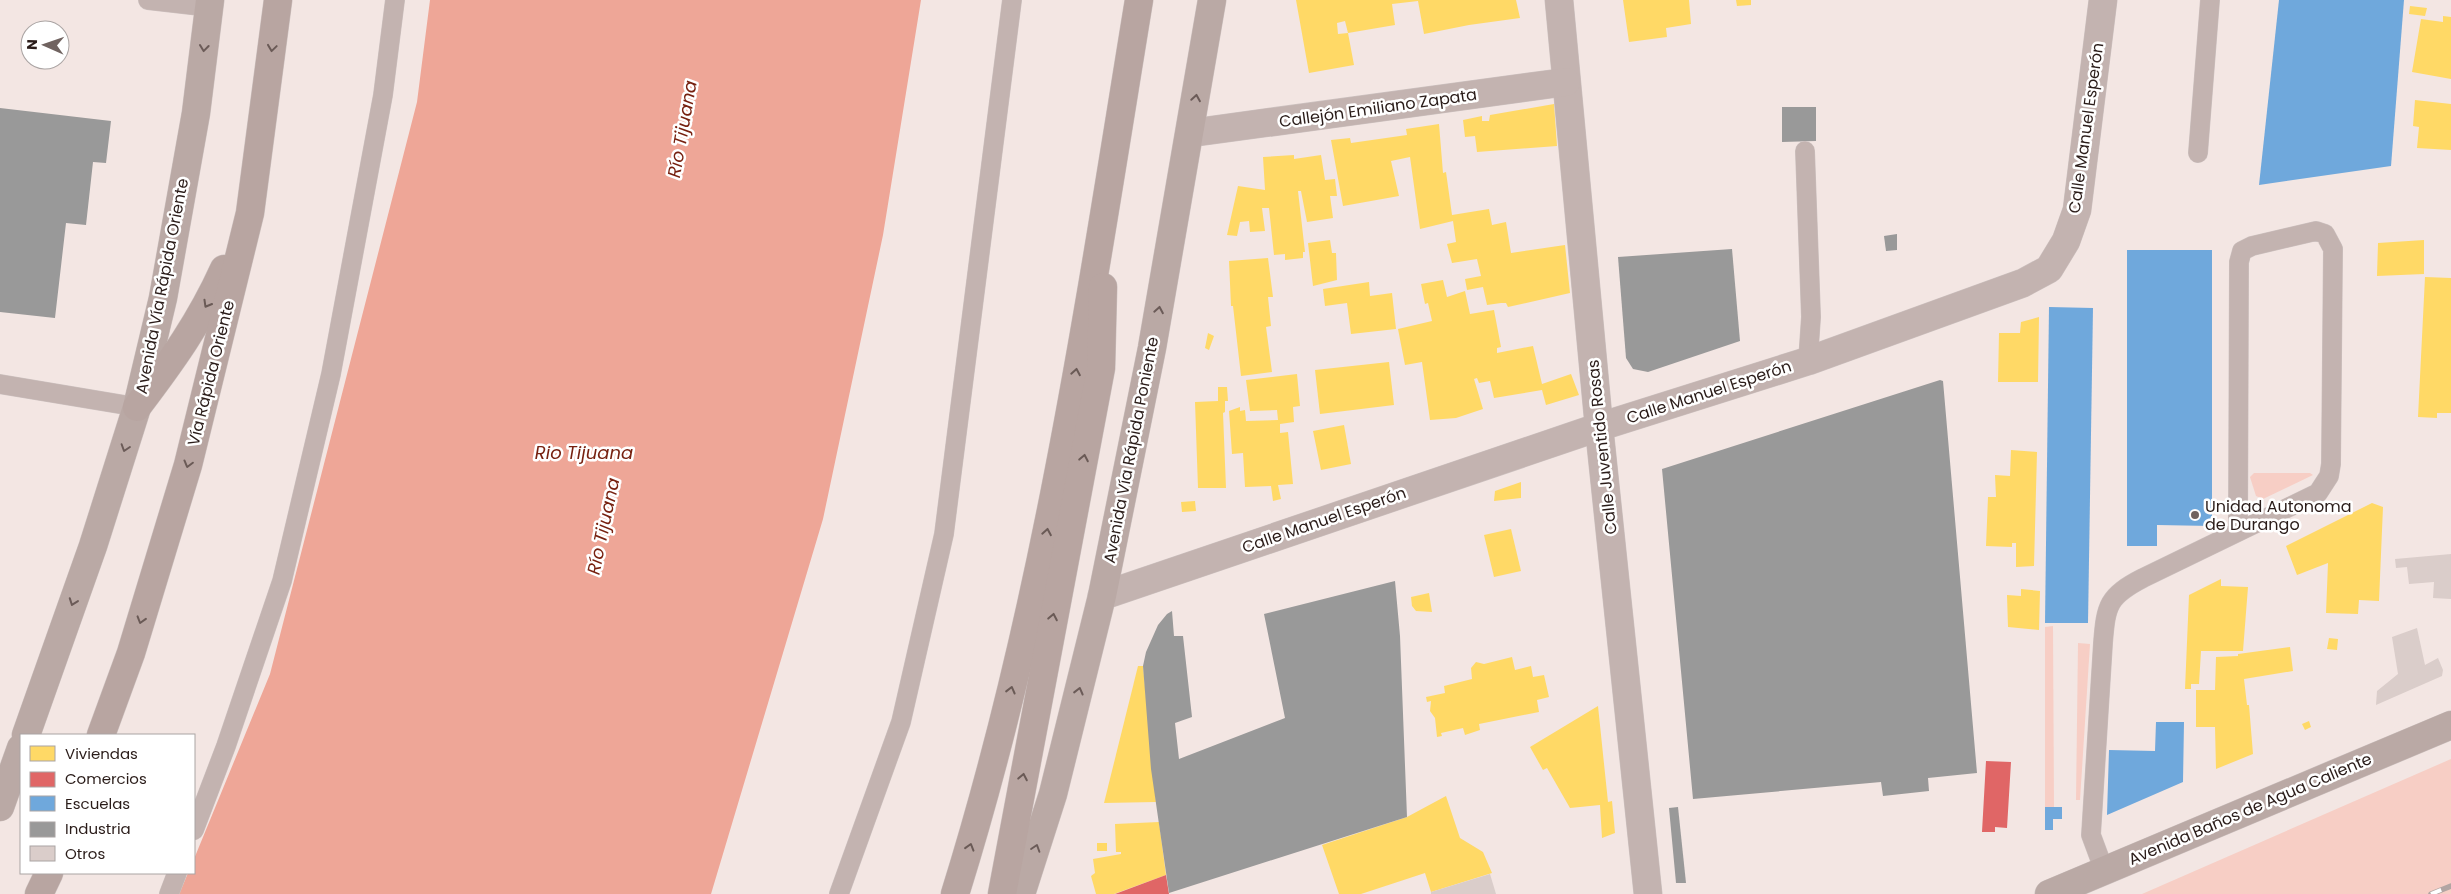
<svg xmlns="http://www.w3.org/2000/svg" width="2451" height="894" viewBox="0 0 2451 894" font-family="Poppins,sans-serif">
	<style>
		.green { fill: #f7cec5 }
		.water { fill: #eea697 }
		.homes { fill: #ffd966 }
		.shops { fill: #e06666 }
		.schools { fill: #6fa8dc }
		.industry { fill: #999 }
		.building { fill: #dacdca }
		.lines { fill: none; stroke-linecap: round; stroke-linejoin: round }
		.lane-casing { stroke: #cdc2c0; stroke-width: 20 }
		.street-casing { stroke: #cdc2c0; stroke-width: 29 }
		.secondary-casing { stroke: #cdc2c0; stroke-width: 29 }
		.highway-casing { stroke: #cdc2c0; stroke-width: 29 }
		.lane { stroke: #c3b3b0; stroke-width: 19 }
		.street { stroke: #c3b3b0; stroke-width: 28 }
		.secondary { stroke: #baa9a5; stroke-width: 28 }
		.highway { stroke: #b8a5a1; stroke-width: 28 }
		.rail-casing { stroke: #b2a5a3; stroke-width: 5.5 }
		.rail { stroke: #fff; stroke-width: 4; stroke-dasharray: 11; stroke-linecap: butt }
		.oneway { stroke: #6b5b58 }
		.oneway2 { stroke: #6a5a56 }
		.poi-dot { fill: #706360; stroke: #fff; stroke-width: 2 }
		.labels { text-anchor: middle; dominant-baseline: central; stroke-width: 5; stroke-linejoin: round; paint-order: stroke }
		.street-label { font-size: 16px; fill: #2a1c19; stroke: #fff }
		.poi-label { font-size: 16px; fill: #2a1c19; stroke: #fff; text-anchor: start }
		.water-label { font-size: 18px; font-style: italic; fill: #772110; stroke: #fff }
	</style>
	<rect width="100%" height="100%" fill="#f3e6e3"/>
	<g class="green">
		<path d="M2254 473H2310L2313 475 2263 499 2256 496 2250 477Z"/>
		<path d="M2053 626 2054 807H2045V627Z"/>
		<path d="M2078 643 2090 644 2080 800H2076Z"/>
		<path d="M2451 759V894H2142Z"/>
	</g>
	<path class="water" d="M430 0H921L883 235 823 519 711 894H179L188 873H194V859L270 674 417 102Z"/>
	<g class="homes">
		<path d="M1296 0H1516L1520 18 1469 25 1424 34 1418 1 1392 4 1395 25 1348 33 1345 21 1337 23 1338 34 1348 33 1354 65 1309 73Z"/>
		<path d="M1623 0H1689L1691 24 1666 28 1667 37 1629 42Z"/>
		<path d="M1736 0H1751V5L1737 6Z"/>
		<path d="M2410 6 2427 8 2425 16 2409 14Z"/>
		<path d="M2443 16 2451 17V79L2412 72 2421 19 2443 22Z"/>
		<path d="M2415 100 2451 104V150L2417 148 2419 127 2413 126Z"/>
		<path d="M1554 104 1557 146 1477 152 1475 136 1465 137 1463 120 1482 116V121H1489L1490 115Z"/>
		<path d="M1439 124 1443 173 1446 172 1452 215 1489 209 1492 225 1506 222 1511 253 1565 245 1570 293 1508 307 1506 303H1501L1487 305 1483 287 1467 290 1465 279 1481 276 1477 259 1452 263 1447 244 1456 242 1453 221 1420 229 1410 157 1391 161 1399 196 1343 206 1331 140 1350 138 1351 143 1407 135 1406 129Z"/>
		<path d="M1294 155V159L1321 155 1325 180 1335 179 1337 196H1330L1333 218 1307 222 1301 191H1298L1305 252H1303V258L1285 260V254L1274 255 1269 208H1262L1265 231 1250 232 1249 221 1240 222 1237 236 1227 235 1238 186 1265 190 1263 157Z"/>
		<path d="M1330 240 1332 253H1336L1337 280 1313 286 1308 243Z"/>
		<path d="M2424 240V274L2377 276 2378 243Z"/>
		<path d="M1268 258 1273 297H1268L1271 326 1266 327 1272 372 1241 376 1233 306H1231L1229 261Z"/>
		<path d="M2425 277 2451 278V413H2437V418L2418 417Z"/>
		<path d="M1443 280 1447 297 1465 291 1470 314 1494 310 1501 347 1497 348V353L1533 346 1542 384 1571 374 1579 395 1546 405 1542 390 1494 398 1490 381 1479 383 1477 378 1474 379 1483 409 1456 418 1430 420 1422 362 1405 365 1398 329 1432 321 1428 303 1425 304 1421 284Z"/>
		<path d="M1369 282 1370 296 1392 293 1396 329 1351 334 1347 303 1325 306 1323 289Z"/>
		<path d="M2039 317 2038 382H1998L1999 333H2020L2021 322Z"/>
		<path d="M1208 333 1214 336 1209 350 1205 348Z"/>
		<path d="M1389 362 1394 405 1320 414 1315 370Z"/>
		<path d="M1297 374 1300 406 1293 407 1294 422 1280 424V433L1288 432 1293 484 1278 485 1281 499 1273 501 1271 486 1245 487 1243 453 1232 454 1229 411 1240 407V411L1245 410 1246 421 1278 420 1277 410 1250 411 1246 380Z"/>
		<path d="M1218 387H1227L1228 401H1225V412L1223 413 1226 488H1198L1195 402 1218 401Z"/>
		<path d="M1344 425 1351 464 1321 470 1313 431Z"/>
		<path d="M2011 450 2037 452 2034 566 2016 567V543H2012V547L1986 546 1988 497H1996L1995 475 2010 476Z"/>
		<path d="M1521 482V498L1494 501 1495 491Z"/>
		<path d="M1195 501 1196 511 1182 512 1181 502Z"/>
		<path d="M2372 503 2383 507 2379 601 2359 600 2358 614 2326 613 2328 563 2297 575 2286 546Z"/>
		<path d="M1511 529 1521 571 1494 577 1484 535Z"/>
		<path d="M2221 579V586L2248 587 2243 651H2201L2199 684H2191V689H2185L2189 595Z"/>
		<path d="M2021 589 2040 591 2039 630 2008 627 2007 595 2021 596Z"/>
		<path d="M1429 593 1432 612 1416 611 1412 606 1411 597Z"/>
		<path d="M2329 638 2338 639 2337 650 2327 649Z"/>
		<path d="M2290 647 2293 671 2244 679 2247 705H2249L2253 754 2216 769 2215 727H2196V690H2215L2216 657 2238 656V654Z"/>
		<path d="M1512 657 1515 670 1531 666 1533 677 1544 675 1549 697 1537 700 1539 712 1479 724 1480 730 1465 735 1463 728 1441 733 1442 736 1437 737 1435 718 1430 711 1431 701 1427 702 1426 697 1445 693 1444 686 1472 679 1471 668 1476 662 1484 664Z"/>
		<path d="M1138 666H1143L1156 802 1104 803Z"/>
		<path d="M1598 706 1608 802 1612 801 1615 833 1602 838 1600 805 1570 808 1547 768 1543 770 1530 747Z"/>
		<path d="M2309 721 2311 727 2305 730 2302 724Z"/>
		<path d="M1446 796 1460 838 1483 852 1492 873 1431 892 1425 873 1361 894H1339L1322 845 1407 817Z"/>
		<path d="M1159 822 1166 875 1114 894H1096L1091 876 1095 873 1093 859 1121 854V852H1116L1115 824Z"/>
		<rect x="1097" y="843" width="10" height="8"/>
	</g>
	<g class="shops">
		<path d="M1986 761 2011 762 2007 828 1995 827V832H1982Z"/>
		<path d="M1166 875 1169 894H1115Z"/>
	</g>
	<g class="schools">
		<path d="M2279 0H2404L2391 166 2259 185Z"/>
		<path d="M2127 250H2212V526L2157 525V546H2127Z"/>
		<path d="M2049 307 2093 308 2088 623H2045Z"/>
		<path d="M2156 722H2184L2183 782 2107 815 2109 750 2155 751Z"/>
		<path d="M2045 807H2062V819H2053V830H2045Z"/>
	</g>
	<g class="industry">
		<path d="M1782 107H1816V141L1782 142Z"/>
		<path d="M0 108 111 121 106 163 93 162 86 225 66 223 55 318 0 312Z"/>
		<path d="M1897 234V250L1886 251 1884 236Z"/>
		<path d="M1732 249 1740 341 1648 372 1633 369 1626 358 1618 257Z"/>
		<path d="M1940 380 1943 381 1977 773 1928 778 1929 791 1883 796 1881 782 1693 799 1662 469Z"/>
		<path d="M1395 581 1400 636 1407 817 1169 893 1151 769 1143 666 1146 652 1158 625 1167 614 1172 611 1174 636H1183L1192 717 1175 723 1179 759 1285 718 1264 614Z"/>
		<path d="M1678 807 1686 883H1676L1669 808Z"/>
	</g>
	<g class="building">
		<path d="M2451 554V599L2433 598 2434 582 2409 584 2407 567 2396 568 2395 559Z"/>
		<path d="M2417 628 2425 665 2438 658 2443 670 2442 676 2376 705 2377 691 2398 674 2392 637Z"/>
		<path d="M1490 874 1496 894H1431V892Z"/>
	</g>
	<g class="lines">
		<defs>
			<g id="lane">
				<path d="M148 0 209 7"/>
				<path d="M1805 151 1811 317 1808 361"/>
				<path d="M2198 153 2210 0"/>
				<path d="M0 384 137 407"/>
				<path d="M194 830 226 746 282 581 331 374 383 95 395 0"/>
				<path d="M2104 870 2091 835 2103 643C2106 605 2108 596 2143 578L2318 493 2329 476 2331 464 2333 249 2325 234 2316 231 2252 246 2242 251 2239 262 2238 531"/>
				<path d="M169 894 177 873"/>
				<path d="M839 894 901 722 944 534 1012 0"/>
			</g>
			<g id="street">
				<path d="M1559 0 1599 427 1648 894"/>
				<path d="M1191 133 1566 82"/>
				<path d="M1102 596 1599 427 1808 361 2023 283 2049 269 2066 241 2077 210 2103 0"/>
			</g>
			<g id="secondary">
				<path d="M26 735 93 546 137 407 163 298 196 113 210 0"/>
				<path d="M0 807 21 748"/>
				<path d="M1021 894 1053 794 1102 596 1152 348 1212 0"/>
				<path d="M2049 894 2451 725"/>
			</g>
			<g id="highway">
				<path d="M137 407C172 361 200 322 224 269"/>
				<path d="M101 735 131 653 188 465 250 213 278 0"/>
				<path d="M39 894 49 873"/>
				<path d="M955 894C1046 603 1090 300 1139 0"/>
				<path d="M1002 894 1101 368 1103 287"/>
			</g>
		</defs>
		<use href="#lane" class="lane-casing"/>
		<use href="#street" class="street-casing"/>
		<use href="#secondary" class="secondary-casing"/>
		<use href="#highway" class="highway-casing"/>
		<use href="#lane" class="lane"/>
		<use href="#street" class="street"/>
		<use href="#secondary" class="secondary"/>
		<use href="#highway" class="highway"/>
		<defs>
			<path id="rail" d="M2431 894 2451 886"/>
		</defs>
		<use href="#rail" class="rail-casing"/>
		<use href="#rail" class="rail"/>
	</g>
	<defs><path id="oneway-chevron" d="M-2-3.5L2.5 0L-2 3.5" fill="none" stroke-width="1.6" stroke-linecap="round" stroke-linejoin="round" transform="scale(1.25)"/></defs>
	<g class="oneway">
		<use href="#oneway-chevron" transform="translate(204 48) rotate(97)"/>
		<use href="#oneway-chevron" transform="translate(1196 98) rotate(-81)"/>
		<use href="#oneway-chevron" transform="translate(1159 310) rotate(-80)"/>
		<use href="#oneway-chevron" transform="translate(125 448) rotate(108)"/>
		<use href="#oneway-chevron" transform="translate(73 602) rotate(110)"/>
		<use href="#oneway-chevron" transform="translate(1079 691) rotate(-76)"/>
		<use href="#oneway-chevron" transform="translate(1036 848) rotate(-72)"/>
	</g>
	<g class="oneway2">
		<use href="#oneway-chevron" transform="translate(272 48) rotate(98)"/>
		<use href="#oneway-chevron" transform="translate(207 304) rotate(120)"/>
		<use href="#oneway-chevron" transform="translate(1076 372) rotate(-80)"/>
		<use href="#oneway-chevron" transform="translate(1084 458) rotate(-79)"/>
		<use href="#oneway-chevron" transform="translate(188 464) rotate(105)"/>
		<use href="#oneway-chevron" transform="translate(1047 532) rotate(-80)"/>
		<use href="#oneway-chevron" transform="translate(1053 617) rotate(-79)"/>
		<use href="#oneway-chevron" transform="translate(141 620) rotate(107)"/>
		<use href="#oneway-chevron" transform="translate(1011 690) rotate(-76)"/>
		<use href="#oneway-chevron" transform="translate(1023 777) rotate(-79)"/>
		<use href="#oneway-chevron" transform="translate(970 847) rotate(-73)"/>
	</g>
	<circle class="poi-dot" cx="2195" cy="515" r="5"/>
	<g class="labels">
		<g class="street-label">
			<text transform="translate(1378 108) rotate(-8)">Callejón Emiliano Zapata</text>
			<text transform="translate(2086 128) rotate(-82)">Calle Manuel Esperón</text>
			<text transform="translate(162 286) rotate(-79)">Avenida Vía Rápida Oriente</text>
			<text transform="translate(211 373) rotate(-76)">Vía Rápida Oriente</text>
			<text transform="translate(1709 392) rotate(-18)">Calle Manuel Esperón</text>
			<text transform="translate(1602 447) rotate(-96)">Calle Juventido Rosas</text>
			<text transform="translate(1131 450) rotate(-79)">Avenida Vía Rápida Poniente</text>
			<text transform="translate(1324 520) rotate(-19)">Calle Manuel Esperón</text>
			<text transform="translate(2250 809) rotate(-23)">Avenida Baños de Agua Caliente</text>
		</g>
		<g class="poi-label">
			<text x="2205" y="506">Unidad Autonoma<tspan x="2205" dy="18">de Durango</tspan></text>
		</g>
		<g class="water-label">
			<text transform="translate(682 129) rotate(-80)">Río Tijuana</text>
			<text x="584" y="452">Rio Tijuana</text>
			<text transform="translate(603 526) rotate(-78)">Río Tijuana</text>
		</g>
	</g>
	<rect x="20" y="734" width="175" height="140" fill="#ffffff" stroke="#aaa4a3"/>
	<rect x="30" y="746" width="25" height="15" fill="#ffd966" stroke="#aaa4a3"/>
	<text x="65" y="759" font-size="15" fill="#2a1c19">Viviendas</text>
	<rect x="30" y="772" width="25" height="15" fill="#e06666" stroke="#aaa4a3"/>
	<text x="65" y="784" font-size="15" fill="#2a1c19">Comercios</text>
	<rect x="30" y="796" width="25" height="15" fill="#6fa8dc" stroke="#aaa4a3"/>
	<text x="65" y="809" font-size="15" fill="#2a1c19">Escuelas</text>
	<rect x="30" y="822" width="25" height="15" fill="#999999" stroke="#aaa4a3"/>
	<text x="65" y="834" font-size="15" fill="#2a1c19">Industria</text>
	<rect x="30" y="846" width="25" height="15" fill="#dacdca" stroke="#aaa4a3"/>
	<text x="65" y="859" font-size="15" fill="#2a1c19">Otros</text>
	<g transform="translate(45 45) rotate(272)"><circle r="24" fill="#ffffff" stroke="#aaa4a3"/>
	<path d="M0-4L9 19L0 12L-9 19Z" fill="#706360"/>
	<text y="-8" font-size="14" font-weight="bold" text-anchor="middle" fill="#2a1c19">N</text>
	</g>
</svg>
